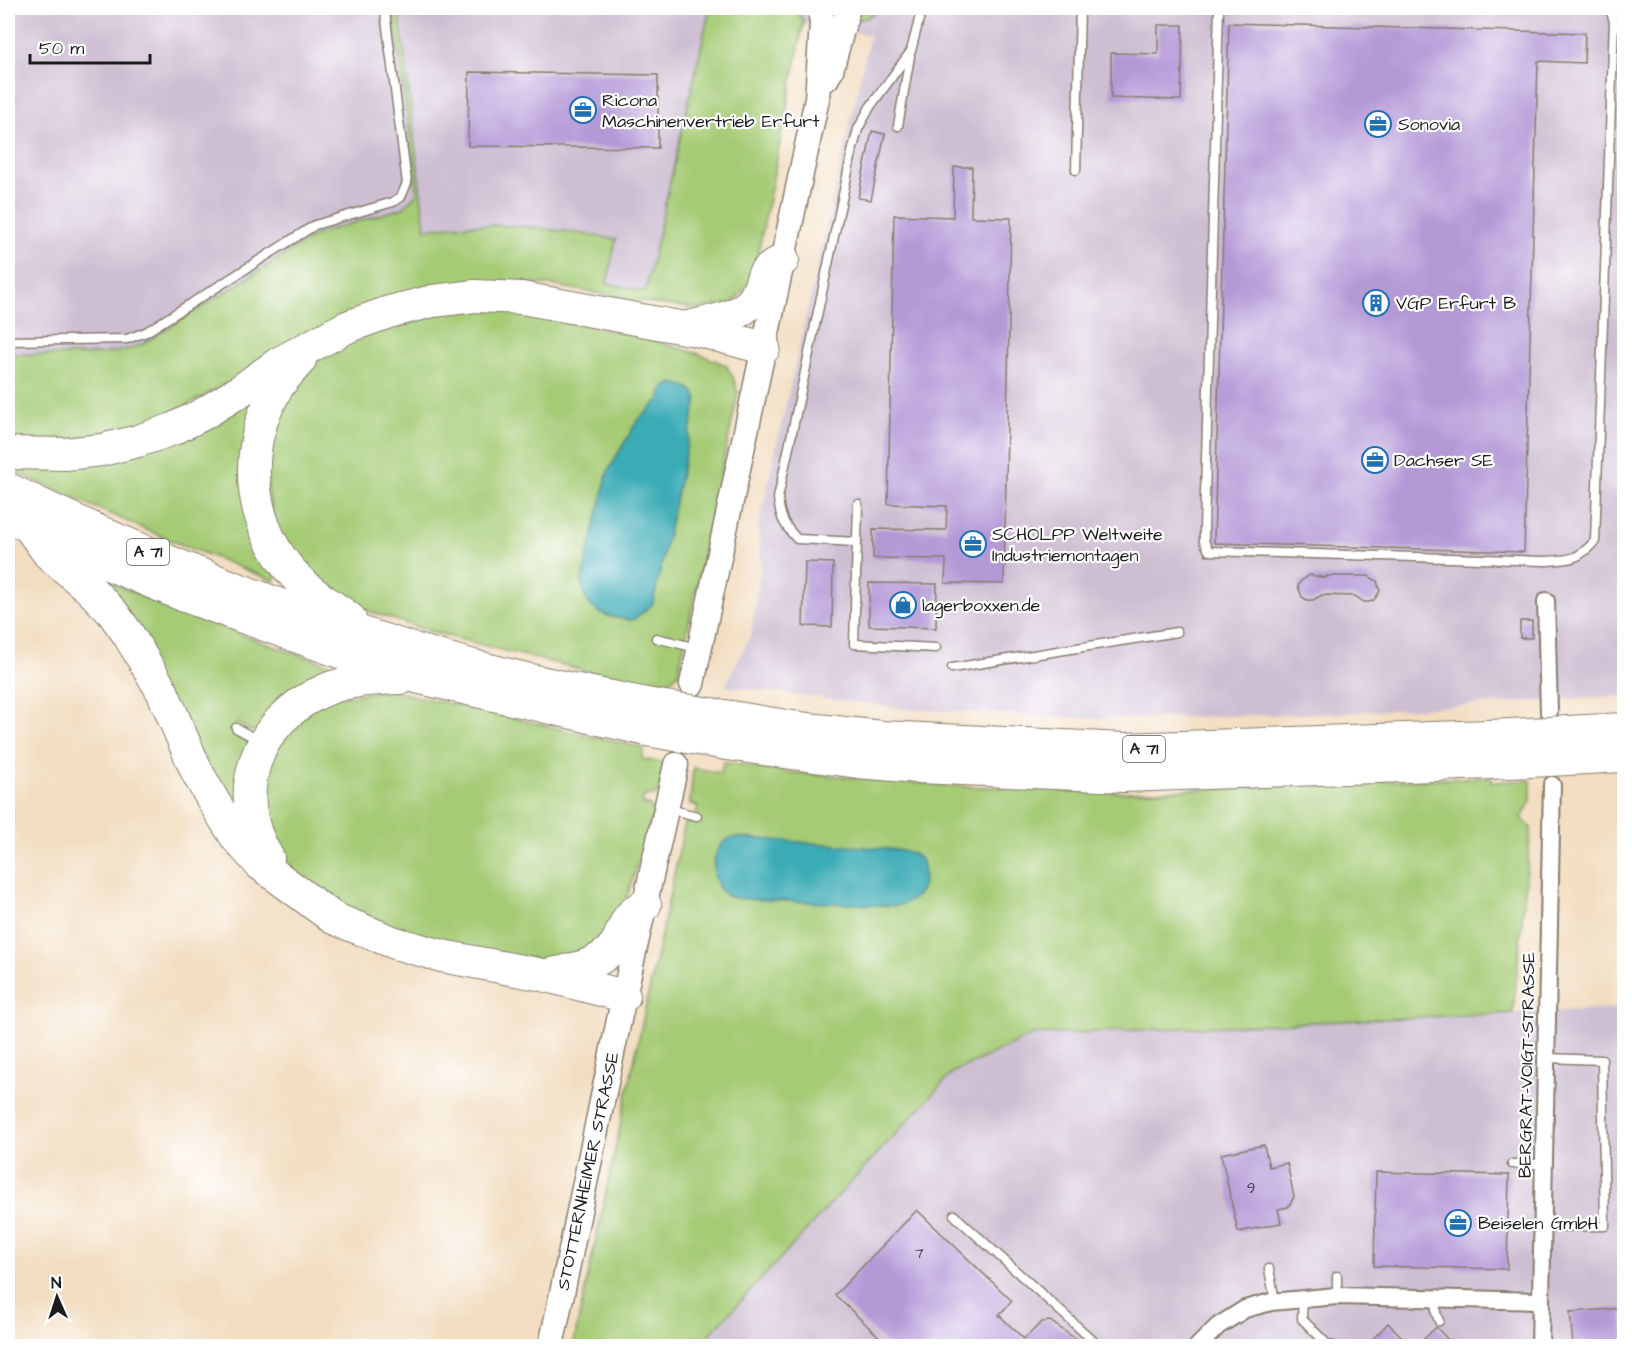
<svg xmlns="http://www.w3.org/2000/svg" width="1632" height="1354" viewBox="0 0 1632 1354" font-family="'Architects Daughter',sans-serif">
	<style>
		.industrial { fill: #cdbed2 }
		.green { fill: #a5cb75; stroke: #607448; stroke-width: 1.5 }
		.water { fill: #3aabb5; stroke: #2b6468; stroke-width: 1.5 }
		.building { fill: #b499d7 }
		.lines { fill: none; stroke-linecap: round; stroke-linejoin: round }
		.service-casing { stroke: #877c6e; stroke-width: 11 }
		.minor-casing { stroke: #877c6e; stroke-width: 20 }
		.secondary-casing { stroke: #877c6e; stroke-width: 27 }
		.motorway-casing { stroke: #877c6e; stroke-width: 34 }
		.service { stroke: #fff; stroke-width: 8 }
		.minor { stroke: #fff; stroke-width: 16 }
		.secondary { stroke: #fff; stroke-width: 24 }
		.motorway { stroke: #fff; stroke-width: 32 }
		.motorway-bridge-casing { stroke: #877c6e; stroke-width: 34; stroke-linecap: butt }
		.motorway-bridge { stroke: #fff; stroke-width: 32 }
		.labels { text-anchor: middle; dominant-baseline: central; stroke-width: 4.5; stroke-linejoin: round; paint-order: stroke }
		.number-label { font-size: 15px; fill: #423b4b }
		.shield { fill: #fff; stroke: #606060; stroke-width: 1.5 }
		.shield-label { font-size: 16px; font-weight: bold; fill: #1c1c1c }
		.poi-label { font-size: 18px; fill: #1c1c1c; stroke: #fff; text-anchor: start }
		.street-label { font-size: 18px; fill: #1c1c1c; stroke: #fff }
	</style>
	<rect width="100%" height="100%" fill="#fff"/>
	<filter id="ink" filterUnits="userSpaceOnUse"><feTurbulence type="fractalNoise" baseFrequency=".0167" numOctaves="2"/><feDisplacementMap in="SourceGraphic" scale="12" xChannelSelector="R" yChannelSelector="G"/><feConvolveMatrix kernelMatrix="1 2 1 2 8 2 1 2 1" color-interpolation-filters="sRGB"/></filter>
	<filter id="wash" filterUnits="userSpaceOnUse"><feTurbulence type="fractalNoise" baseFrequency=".008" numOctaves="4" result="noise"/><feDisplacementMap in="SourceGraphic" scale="24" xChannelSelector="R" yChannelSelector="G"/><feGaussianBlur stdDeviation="1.35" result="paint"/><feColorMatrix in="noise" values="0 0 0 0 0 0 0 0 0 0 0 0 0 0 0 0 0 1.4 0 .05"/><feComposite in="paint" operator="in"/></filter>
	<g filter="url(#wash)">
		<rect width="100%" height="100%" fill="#f2ddc0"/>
		<g class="industrial">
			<path d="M8 8H1624V696L1341 713 1107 719 916 710 725 686 751 634 761 569 759 523 870 35 799 22 645 292 601 281 536 272 8 422Z"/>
			<path d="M1624 1008V1346H701L953 1072 1033 1035Z"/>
		</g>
		<g class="green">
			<path d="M393 8H399L425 229C489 219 553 229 616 239L607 283 645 292 710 8H794L804 21 753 279 733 303 700 309 650 303 552 285 501 282 257 367 136 433 8 443V354C48 354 103 360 141 345L319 233 403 208 417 193Z"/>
			<path d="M860 8H882L866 18 853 20Z"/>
			<path d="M504 309 635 335 699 354 726 365 733 377 738 393 678 674 662 687 595 673 482 645 426 630 350 605 278 541 261 451 301 371 359 335 448 311Z"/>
			<path d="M270 380 258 402 278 571 274 581 163 537 8 469 66 463Z"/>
			<path d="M79 568 173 610 273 646 349 671 258 731H250L237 723 232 730 248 743V835Z"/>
			<path d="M390 690 644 748 642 759 665 763 659 792 653 796H644L642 803 650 806 654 812 618 925 609 937 563 962 475 951 370 923 287 870 271 848 256 788 262 760 318 699Z"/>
			<path d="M723 762 787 772 954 786 1127 792 1492 777V782L1531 780V801L1522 818 1531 828 1513 1013 1033 1035 953 1072 699 1346H573L685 823 695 821 698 806 690 804 693 768 721 773Z"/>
		</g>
		<g class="water">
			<path d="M672 383C684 385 693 387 697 399L653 604 633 620C605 618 582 611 582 579L608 471 637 421 659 400 662 390Z"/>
			<path d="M734 837 889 849 910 852 921 859C929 884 920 902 894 906L742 899C738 898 732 898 728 896 710 887 709 852 725 841 727 839 731 839 734 837Z"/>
		</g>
		<g id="blocks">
			<g class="building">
				<path d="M1229 23 1585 33 1584 63 1538 61 1524 552 1214 543Z"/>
				<path d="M1158 25H1183L1181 100 1111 98V53L1158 54Z"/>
				<path d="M469 72 658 75V148L468 146Z"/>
				<path d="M872 131 885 134 871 200 858 198Z"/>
				<path d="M954 167H972L971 217 1011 218 1004 584 945 583 946 559 873 558V529L946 530 947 506 888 504 894 215 953 217Z"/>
				<path d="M805 562 833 563 832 627 803 626Z"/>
				<path d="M1310 575 1326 578V576H1368L1377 581 1380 591 1374 600 1369 602H1364L1355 596 1322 595 1313 600H1307L1302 597 1298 586 1301 581Z"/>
				<path d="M869 583 937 584 936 628 869 626Z"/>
				<rect x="1520" y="621" width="12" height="17"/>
				<path d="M1264 1145 1269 1167 1287 1163 1294 1197 1288 1207 1278 1209 1281 1223 1238 1232 1221 1154Z"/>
				<path d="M1376 1172 1509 1175 1507 1269 1374 1266Z"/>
				<path d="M917 1210 1012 1301 999 1315 1024 1339 1042 1322 1050 1321 1087 1347H890L835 1295Z"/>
				<path d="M1624 1308V1347H1573L1570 1312Z"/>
				<path d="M1388 1323 1412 1347H1365Z"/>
				<path d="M1436 1327 1455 1347H1416Z"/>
			</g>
		</g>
	</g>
	<g filter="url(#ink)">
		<use href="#blocks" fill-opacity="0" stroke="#877c6e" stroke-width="1.5"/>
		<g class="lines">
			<defs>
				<g id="service">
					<path d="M1219 8 1204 529V541L1209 551 1546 561C1570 560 1578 560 1595 541L1614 22 1610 8"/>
					<path d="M898 126 910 56"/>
					<path d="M1076 170 1080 8"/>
					<path d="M8 341 127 339 146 332 315 225 393 202 401 197 407 183 385 12 380 8"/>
					<path d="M858 504 854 644 936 648"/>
					<path d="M857 542 797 539C784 525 780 518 778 498L853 148 858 129 870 107 911 51 922 8"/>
					<path d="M656 638 697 648"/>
					<path d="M952 668 1177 632"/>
					<path d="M236 728 260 741"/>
					<path d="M669 809 697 816"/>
					<path d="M1512 1164H1544"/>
					<path d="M954 1215 1099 1346"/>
					<path d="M1542 1227 1605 1226 1602 1060 1547 1058"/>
					<path d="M1269 1269 1275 1301"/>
					<path d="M1337 1296V1276"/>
					<path d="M1303 1298 1302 1319 1327 1344 1334 1346"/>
					<path d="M1436 1298V1313L1439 1321"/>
				</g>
				<g id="minor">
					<path d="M1546 601 1549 712"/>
					<path d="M1198 1346 1218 1326 1245 1309 1271 1302 1337 1296 1540 1301"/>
					<path d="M1540 1346 1552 785"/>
				</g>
				<g id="secondary">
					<path d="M827 78 831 70 848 8"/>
					<path d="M692 684 817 99 822 23 820 8"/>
					<path d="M551 1346 624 996 676 765"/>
				</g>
				<g id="motorway">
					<path d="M688 327C709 322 739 318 753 300 759 293 760 283 764 274 768 268 777 264 783 260"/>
					<path d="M300 360C293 369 283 378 277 388 238 454 249 534 305 586 318 598 336 608 350 619"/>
					<path d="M8 453 65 454 102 450 138 441 173 429 203 414 237 393 279 363 347 327 389 312 433 301 475 296 522 298 701 331 764 348"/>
					<path d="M8 489C166 566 334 631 505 674 554 686 603 695 652 705"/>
					<path d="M8 516 103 562 185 596 345 654 420 678 647 730"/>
					<path d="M30 528 48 553 91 590 113 613 128 634 162 691 197 772 214 802 236 837 260 864 333 918 395 943 442 956 543 975 624 996"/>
					<path d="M731 717 799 728 882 737 1124 749 1490 736"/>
					<path d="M727 744 858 762 918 767 1123 776 1491 763"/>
					<path d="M268 858C228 794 256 719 325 690 348 680 377 679 402 678"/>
					<path d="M547 975C570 970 600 966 615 945 621 937 624 923 630 916 634 912 640 908 645 905"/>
				</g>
			</defs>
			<use href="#service" class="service-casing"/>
			<use href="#minor" class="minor-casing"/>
			<use href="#secondary" class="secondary-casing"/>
			<use href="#motorway" class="motorway-casing"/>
			<use href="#service" class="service"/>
			<use href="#minor" class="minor"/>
			<use href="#secondary" class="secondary"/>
			<use href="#motorway" class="motorway"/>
			<defs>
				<g id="motorway-bridge">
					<path d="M652 705 731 717"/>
					<path d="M647 730 727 744"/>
					<path d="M1490 736 1624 729"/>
					<path d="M1491 763 1624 756"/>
				</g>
			</defs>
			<use href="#motorway-bridge" class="motorway-bridge-casing"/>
			<use href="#motorway-bridge" class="motorway-bridge"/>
		</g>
	</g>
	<defs>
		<symbol id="office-ring" viewBox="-11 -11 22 22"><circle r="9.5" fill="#fff" stroke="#1f6fb2" stroke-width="1.5"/><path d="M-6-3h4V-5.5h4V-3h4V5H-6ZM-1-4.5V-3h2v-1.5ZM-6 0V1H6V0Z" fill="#1f6fb2"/></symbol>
		<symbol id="building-ring" viewBox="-11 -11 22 22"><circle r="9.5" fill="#fff" stroke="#1f6fb2" stroke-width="1.5"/><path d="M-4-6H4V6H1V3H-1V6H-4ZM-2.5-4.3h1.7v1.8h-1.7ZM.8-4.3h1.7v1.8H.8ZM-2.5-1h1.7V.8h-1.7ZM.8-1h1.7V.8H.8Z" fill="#1f6fb2"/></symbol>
		<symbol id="shop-ring" viewBox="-11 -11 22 22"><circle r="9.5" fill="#fff" stroke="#1f6fb2" stroke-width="1.5"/><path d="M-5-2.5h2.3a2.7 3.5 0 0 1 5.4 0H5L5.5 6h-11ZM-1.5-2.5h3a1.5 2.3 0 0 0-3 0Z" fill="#1f6fb2"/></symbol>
	</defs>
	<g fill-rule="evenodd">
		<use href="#office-ring" x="568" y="95" width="30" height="30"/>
		<use href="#office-ring" x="1363" y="109" width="30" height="30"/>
		<use href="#building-ring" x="1361" y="288" width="30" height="30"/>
		<use href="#office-ring" x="1360" y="445" width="30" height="30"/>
		<use href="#office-ring" x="958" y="529" width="30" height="30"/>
		<use href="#shop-ring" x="888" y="590" width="30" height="30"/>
		<use href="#office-ring" x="1443" y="1208" width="30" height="30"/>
	</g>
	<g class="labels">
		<g class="number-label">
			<text x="1251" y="1188">9</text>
			<text x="919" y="1253">7</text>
		</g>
		<g class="shield">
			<rect x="127" y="539" width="42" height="26" rx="4.5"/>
			<rect x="1123" y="736" width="42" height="26" rx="4.5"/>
		</g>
		<g class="shield-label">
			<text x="148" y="552">A 71</text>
			<text x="1144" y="749">A 71</text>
		</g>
		<g class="poi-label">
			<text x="602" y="100">Ricona<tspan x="602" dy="21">Maschinenvertrieb Erfurt</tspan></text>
			<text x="1398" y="124">Sonovia</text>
			<text x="1396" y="303">VGP Erfurt B</text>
			<text x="1394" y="460">Dachser SE</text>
			<text x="992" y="534">SCHOLPP Weltweite<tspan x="992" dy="21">Industriemontagen</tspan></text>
			<text x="922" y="605">lagerboxxen.de</text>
			<text x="1478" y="1223">Beiselen GmbH</text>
		</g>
		<g class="street-label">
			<text transform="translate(1527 1065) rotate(-89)">BERGRAT-VOIGT-STRASSE</text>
			<text transform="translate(588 1171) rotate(-78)">STOTTERNHEIMER STRASSE</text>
		</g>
	</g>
	<rect width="1632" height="1354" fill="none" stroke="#fff" stroke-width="30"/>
	<g transform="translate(57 1297) rotate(357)" stroke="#ffffff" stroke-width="4.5" paint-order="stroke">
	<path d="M0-4.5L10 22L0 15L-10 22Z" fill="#1c1c1c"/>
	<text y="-9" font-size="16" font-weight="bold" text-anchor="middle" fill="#1c1c1c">N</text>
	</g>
	<path d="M30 54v9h120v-9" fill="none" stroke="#1c1c1c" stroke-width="3"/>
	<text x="39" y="54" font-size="18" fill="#1c1c1c" stroke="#ffffff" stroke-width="4.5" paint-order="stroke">50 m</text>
</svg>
